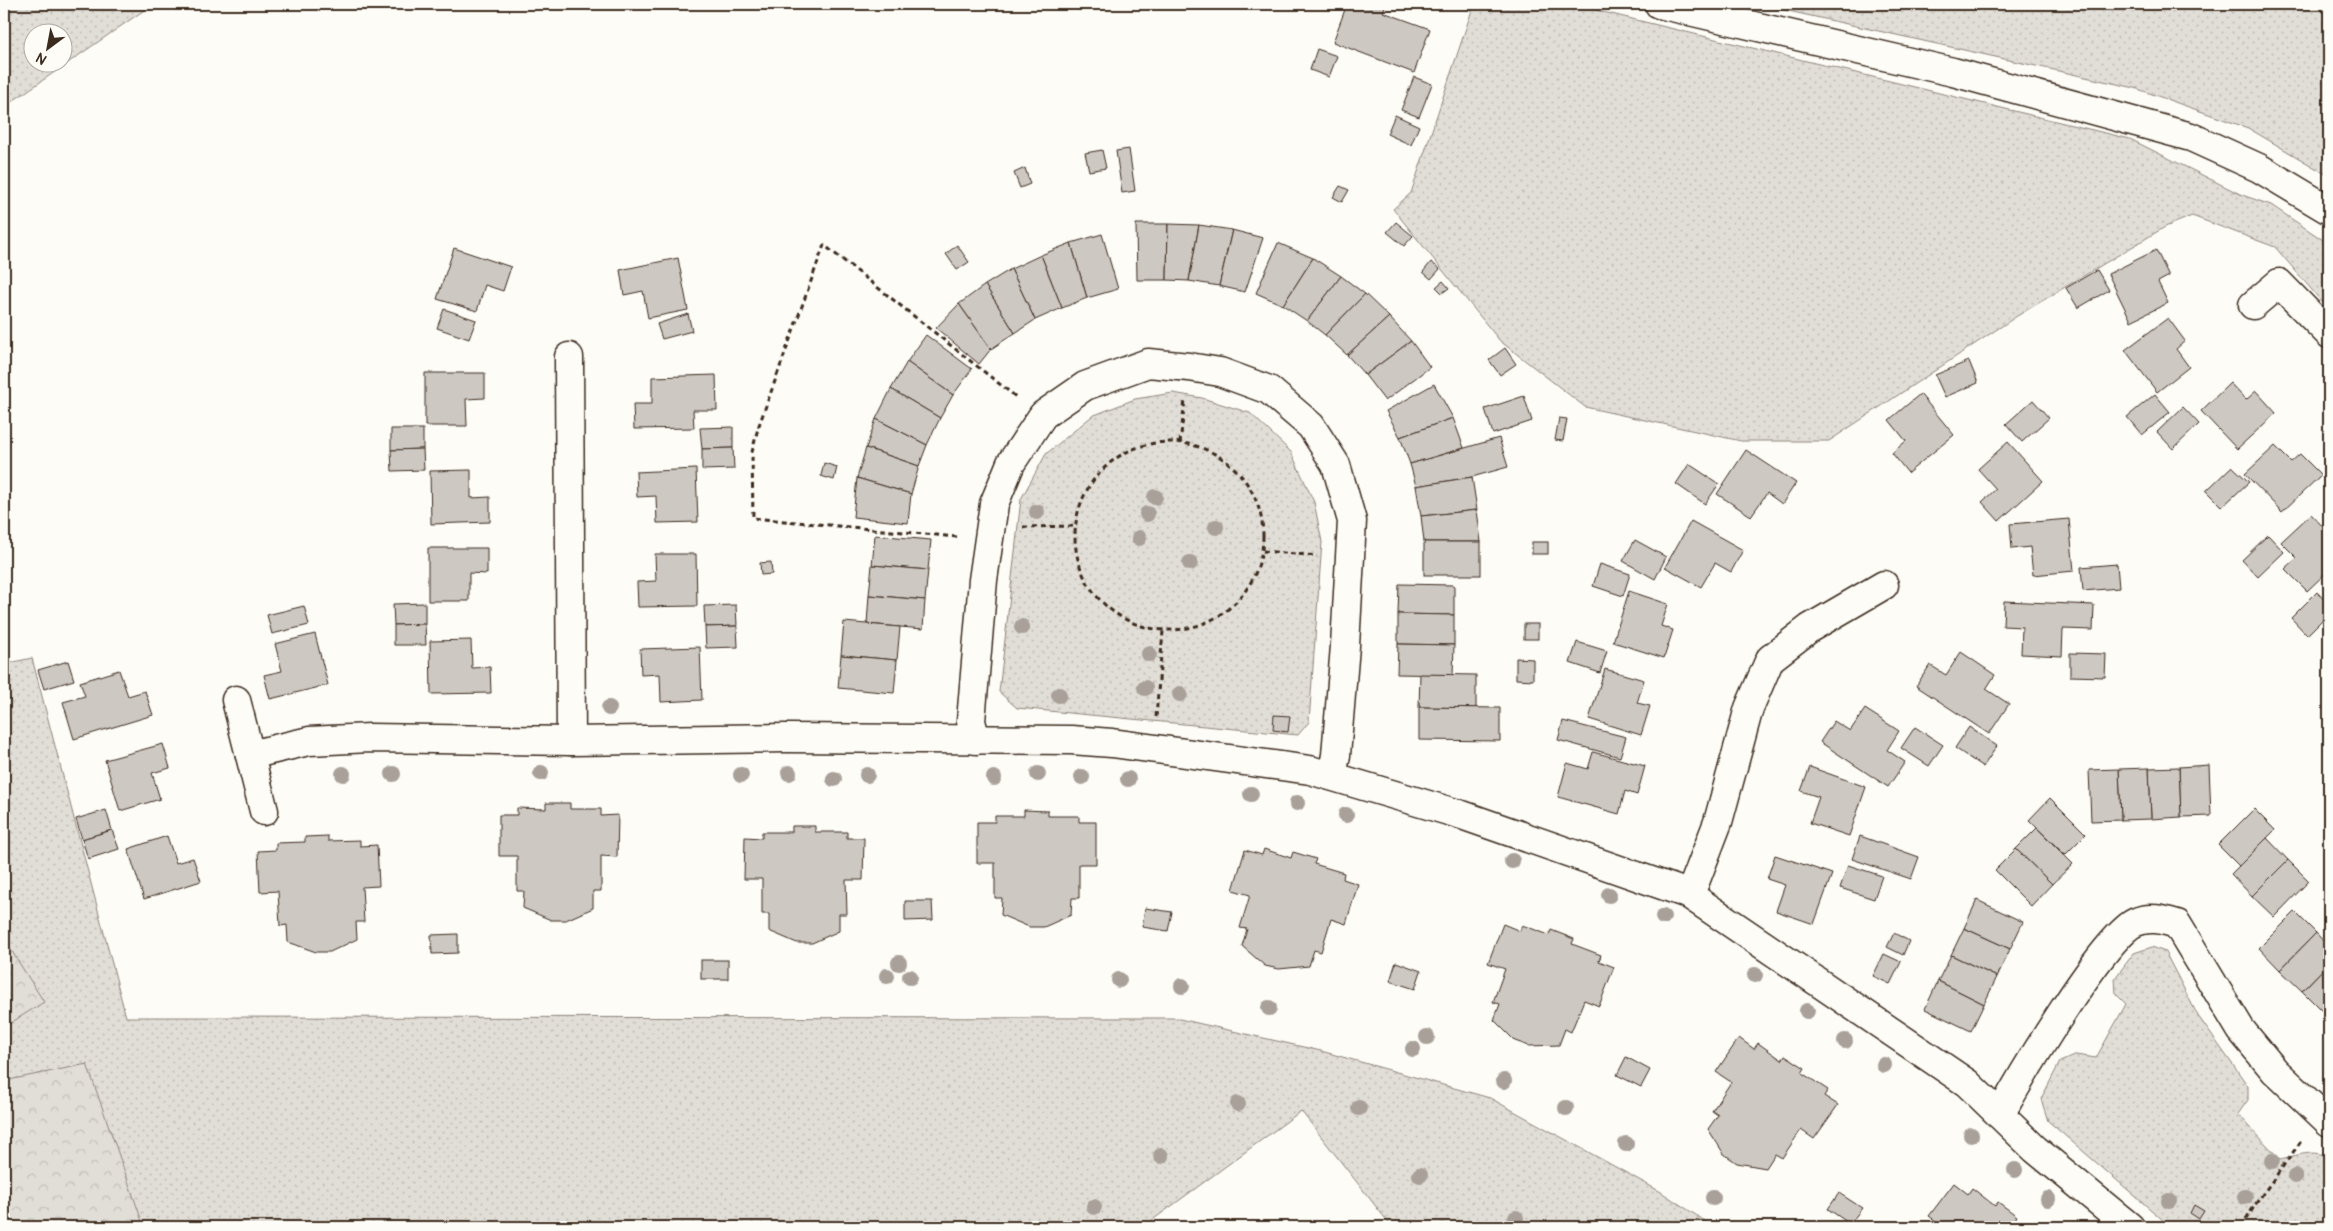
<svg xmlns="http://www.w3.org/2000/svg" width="2333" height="1231" viewBox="0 0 2333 1231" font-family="Pangolin,sans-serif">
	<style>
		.grass { fill: url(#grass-dots); stroke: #8e847a; fill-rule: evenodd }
		.forest { fill: url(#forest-crowns); stroke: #8e847a }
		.building { fill: #cdc8c2; stroke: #3b2a1e }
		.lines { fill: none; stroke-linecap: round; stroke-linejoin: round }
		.minor-casing { stroke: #3b2a1e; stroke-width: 31 }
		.path { stroke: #3b2a1e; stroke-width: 3; stroke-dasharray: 5 4; stroke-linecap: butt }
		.minor { stroke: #fdfcf7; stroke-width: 28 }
		.tree { fill: #a9a199 }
	</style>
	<defs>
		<pattern id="grass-dots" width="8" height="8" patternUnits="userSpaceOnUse" patternTransform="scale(1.25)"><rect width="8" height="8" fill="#e1ded7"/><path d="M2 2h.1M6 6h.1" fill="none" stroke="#c2bfb8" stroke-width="1.8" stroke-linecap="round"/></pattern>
		<pattern id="forest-crowns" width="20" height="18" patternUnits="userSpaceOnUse" patternTransform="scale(1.25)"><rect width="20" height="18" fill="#e1ded7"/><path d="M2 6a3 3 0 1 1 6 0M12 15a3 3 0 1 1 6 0" fill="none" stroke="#c2bfb8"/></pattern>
	</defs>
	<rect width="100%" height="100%" fill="#fdfcf7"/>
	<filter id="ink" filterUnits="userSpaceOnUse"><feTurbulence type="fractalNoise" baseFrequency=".02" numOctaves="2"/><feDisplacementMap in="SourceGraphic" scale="10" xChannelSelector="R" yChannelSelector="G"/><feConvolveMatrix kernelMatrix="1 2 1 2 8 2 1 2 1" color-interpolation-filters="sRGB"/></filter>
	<g filter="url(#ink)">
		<g class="grass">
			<path d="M4 4H153L4 107ZM62 32V62H32V32Z"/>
			<path d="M1474 4H1570L2130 139 2242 195 2271 205 2329 244V310L2275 247 2192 216 2165 227 2017 316 1829 441H1741L1585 407 1500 341 1393 209 1411 193Z"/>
			<path d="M1757 4H2329V176L2248 128 2135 88Z"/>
			<path d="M1173 393 1202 398 1250 413 1291 452 1314 502 1322 542 1309 722 1298 735 1017 708 999 692 1021 499 1046 454 1092 416 1135 399Z"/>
			<path d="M32 658 126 1017 1175 1018 1321 1051 1490 1098 1661 1192 1714 1227H1392L1301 1111 1143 1227H4V664Z"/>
			<path d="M2152 947 2165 952 2198 1016 2248 1086V1100L2238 1114 2280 1159C2295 1156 2316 1148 2329 1158V1227H2171L2048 1121 2041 1099 2060 1062 2076 1055 2096 1058 2126 1004 2116 994 2115 978 2134 953Z"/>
		</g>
		<g class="forest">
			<path d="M4 939 44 1002 4 1027Z"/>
			<path d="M87 1064 144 1227H4V1081Z"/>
		</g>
		<g class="building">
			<path d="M1347 4H1386L1383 12 1430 29 1414 73 1333 42Z"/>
			<path d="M1317 49 1337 56 1329 77 1310 70Z"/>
			<path d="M1414 77 1432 84 1419 117 1401 110Z"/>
			<path d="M1395 115 1419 126 1411 145 1387 134Z"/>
			<path d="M1129 149 1135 191 1122 193 1116 151Z"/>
			<path d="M1102 150 1106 168 1089 171 1085 153Z"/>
			<path d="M1025 168 1030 184 1020 188 1014 173Z"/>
			<path d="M1340 186 1349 190 1342 202 1333 197Z"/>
			<path d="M1396 222 1413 236 1404 246 1387 232Z"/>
			<path d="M1136 224H1168L1167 280H1137Z"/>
			<path d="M1168 224 1199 225 1189 281 1167 280Z"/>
			<path d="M1199 225 1232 230 1219 286 1189 281Z"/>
			<path d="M1232 230 1263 238 1245 292 1219 286Z"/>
			<path d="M1102 234 1118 289 1087 298 1071 243Z"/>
			<path d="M1071 243 1087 298 1062 308 1041 255Z"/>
			<path d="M1278 243 1313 258 1283 305 1256 293Z"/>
			<path d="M957 245 969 262 957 270 946 254Z"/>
			<path d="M454 248 511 267 503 291 485 285 477 311 437 299Z"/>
			<path d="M2156 250 2169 276 2158 282 2168 303 2131 321 2108 274Z"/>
			<path d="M1041 255 1062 308 1035 320 1011 269Z"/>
			<path d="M678 258 688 310 648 318 643 291 624 295 620 270Z"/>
			<path d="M1313 258 1341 276 1307 321 1283 305Z"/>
			<path d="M1431 262 1440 269 1431 279 1423 272Z"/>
			<path d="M1011 269 1035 320 1015 333 985 285Z"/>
			<path d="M2097 270 2109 290 2078 308 2066 288Z"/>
			<path d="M1341 276 1365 294 1325 335 1307 321Z"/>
			<path d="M1443 281 1449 288 1442 293 1436 287Z"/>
			<path d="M985 285 1015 333 991 349 959 304Z"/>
			<path d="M1365 294 1389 317 1347 355 1325 335Z"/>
			<path d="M959 304 991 349 979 364 936 328Z"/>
			<path d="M444 309 476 320 469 339 437 328Z"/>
			<path d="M688 314 692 331 662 339 657 324Z"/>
			<path d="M1389 317 1411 341 1365 375 1347 355Z"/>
			<path d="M2168 318 2185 341 2176 349 2189 367 2157 392 2125 350Z"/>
			<path d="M926 335 972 369 953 395 907 362Z"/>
			<path d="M1411 341 1430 367 1385 401 1365 375Z"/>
			<path d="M1505 348 1516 364 1500 375 1489 360Z"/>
			<path d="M1969 361 1978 383 1945 397 1935 375Z"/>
			<path d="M907 362 953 395 940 418 891 389Z"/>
			<path d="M425 373H485V398L466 399 467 426H425Z"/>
			<path d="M716 375 717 410H693L694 428 634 429 633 404H652V377Z"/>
			<path d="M2230 383 2246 400 2256 391 2276 413 2237 449 2201 411Z"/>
			<path d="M1434 384 1453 418 1400 437 1386 411Z"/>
			<path d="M891 389 940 418 927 445 876 419Z"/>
			<path d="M1920 394 1954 435 1908 473 1892 453 1906 441 1889 420Z"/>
			<path d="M2155 394 2170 412 2142 435 2127 417Z"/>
			<path d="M1524 396 1532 421 1493 434 1485 409Z"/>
			<path d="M2033 400 2049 418 2022 442 2006 424Z"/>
			<path d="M2183 407 2199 424 2173 449 2157 432Z"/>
			<path d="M1453 418 1464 448 1410 464 1400 437Z"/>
			<path d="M1559 418 1567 419 1563 441 1555 440Z"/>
			<path d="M876 419 927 445 919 466 866 448Z"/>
			<path d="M733 427V448L702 449 700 428Z"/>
			<path d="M391 429H423V449L391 450Z"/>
			<path d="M1499 438 1508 467 1472 477 1416 486 1410 464Z"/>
			<path d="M2008 442 2043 481 1999 521 1982 502 1996 489 1978 469Z"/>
			<path d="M2275 446 2291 462 2300 454 2321 475 2282 512 2245 474Z"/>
			<path d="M733 448 734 469 702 470V449Z"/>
			<path d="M866 448 919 466 911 494 857 478Z"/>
			<path d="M423 449 424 470 392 471 391 450Z"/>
			<path d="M1746 450 1796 483 1782 504 1767 493 1751 516 1717 494Z"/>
			<path d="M824 463 837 467 834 480 821 476Z"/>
			<path d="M1689 464 1719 484 1705 504 1676 484Z"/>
			<path d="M2232 466 2249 482 2222 507 2206 491Z"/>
			<path d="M696 469 698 522 657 523 656 496 637 497 636 472Z"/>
			<path d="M471 470V498L490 497V522L431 524 430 471Z"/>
			<path d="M1472 477 1477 510 1421 516 1416 486Z"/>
			<path d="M857 478 911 494 908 523 853 517Z"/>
			<path d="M1477 510 1481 542H1424L1421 516Z"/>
			<path d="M2311 514 2327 531 2329 529V570L2307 591 2285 569 2297 558 2281 542Z"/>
			<path d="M2069 519 2074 571 2033 575 2030 547 2012 549 2010 524Z"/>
			<path d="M1691 521 1743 550 1731 572 1715 563 1701 587 1665 567Z"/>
			<path d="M875 535 931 540 928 570 872 565Z"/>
			<path d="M2268 535 2284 552 2258 577 2242 560Z"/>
			<path d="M1635 540 1666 557 1655 579 1623 561Z"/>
			<rect x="1424" y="542" width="57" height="33"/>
			<rect x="1532" y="542" width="16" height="12"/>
			<path d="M428 548H487V574L469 573V601H428Z"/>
			<path d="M655 554H696L697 606 638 607 637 582 656 581Z"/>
			<path d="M771 562 772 574 761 575 760 563Z"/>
			<path d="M1600 564 1630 574 1623 596 1593 586Z"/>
			<path d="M2117 564 2119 588 2083 591 2081 567Z"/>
			<path d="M872 565 928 570 925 600 869 595Z"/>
			<path d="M1399 584 1454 585V615L1398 614Z"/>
			<path d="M1629 591 1668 604 1661 626 1673 630 1664 658 1613 642Z"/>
			<path d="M2317 592 2329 605V613L2307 635 2291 618Z"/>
			<path d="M869 595 925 600 923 629 867 624Z"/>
			<path d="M2004 601 2094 605 2093 630 2063 629 2062 656 2021 654 2022 627 2003 626Z"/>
			<path d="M425 603V624L394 625 393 604Z"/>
			<path d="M736 605 737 626 705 627 704 606Z"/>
			<path d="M304 606 309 625 272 634 267 615Z"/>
			<path d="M1398 614 1454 615V645L1398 644Z"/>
			<path d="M844 622 900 627 897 660 841 655Z"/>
			<path d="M425 624 426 645H394V625Z"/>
			<rect x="1524" y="624" width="14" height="15"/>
			<path d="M737 626 738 647 706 648 705 627Z"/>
			<path d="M315 634 328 685 270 699 264 675 282 671 275 644Z"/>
			<path d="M471 640 472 668 490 667 491 693 431 694 430 641Z"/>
			<path d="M1577 642 1607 651 1600 673 1570 663Z"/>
			<path d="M1398 644 1454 645 1453 675 1397 674Z"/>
			<path d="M700 647 702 700 661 702 660 674 641 675 640 649Z"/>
			<path d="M1961 652 1995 675 1986 689 2009 704 1989 734 1916 686 1930 665 1946 675Z"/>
			<path d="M2070 653 2106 654 2105 677 2070 676Z"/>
			<path d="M841 655 897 660 894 693 838 688Z"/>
			<path d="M1516 658 1533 659V680L1516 679Z"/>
			<path d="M68 661 74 680 44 689 38 670Z"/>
			<path d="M1605 669 1644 680 1637 703 1650 706 1641 735 1589 719Z"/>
			<path d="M119 670 128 696 145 691 153 715 74 739 63 702 85 696 80 682Z"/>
			<path d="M1420 674 1476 675V708L1419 707Z"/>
			<path d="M1419 707 1500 708V741L1419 740Z"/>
			<path d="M1865 709 1899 731 1887 750 1905 762 1888 787 1820 742 1834 721 1850 731Z"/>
			<path d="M1274 715 1290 716 1288 732 1273 730Z"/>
			<path d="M1563 721 1626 737 1620 757 1558 740Z"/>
			<path d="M1915 727 1943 745 1929 766 1901 748Z"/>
			<path d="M1969 727 1997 746 1983 767 1955 748Z"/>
			<path d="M163 744 170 768 152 773 160 799 120 811 105 760Z"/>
			<path d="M1593 752 1645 766 1637 795 1625 791 1619 814 1558 797 1567 763 1588 769Z"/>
			<path d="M2209 765 2211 816 2181 817 2179 767Z"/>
			<path d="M1810 767 1866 787 1849 836 1810 823 1819 797 1801 791Z"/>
			<path d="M2179 767 2181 817 2151 819 2149 768Z"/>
			<path d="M2149 768 2151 819 2121 820 2119 769Z"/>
			<path d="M2119 769 2121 820 2091 821 2089 770Z"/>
			<path d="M2050 798 2086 834 2065 855 2029 820Z"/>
			<path d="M546 803H570V809H601V816L618 815 617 857 601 856V891H593V908L566 920H551L523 908 524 891H517V856H499V815H517V808L546 809Z"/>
			<path d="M2254 809 2275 830 2239 866 2218 845Z"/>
			<path d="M106 810 112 830 82 839 76 819Z"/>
			<path d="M1024 810 1048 811V816H1079V822H1096V864H1079V898H1072L1071 915 1044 927H1029L1001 915 1002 898H995V863H977V822H995V816H1024Z"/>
			<path d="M792 826H815V832H847V838H864L863 880H846L847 914H839V931L812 943H797L769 931V914H762V879H744L745 837 762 838V832H792Z"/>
			<path d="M2037 828 2073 864 2052 884 2016 849Z"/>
			<path d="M112 830 119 849 88 859 82 839Z"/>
			<path d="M167 836 176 863 193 858 201 881 144 899 128 849Z"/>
			<path d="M328 836V841L360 840V846L377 845 379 886 362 887 364 922H356L357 939 330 952H316L288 942 287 925 280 926 278 891 260 892 258 851 276 850V843L305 842V837Z"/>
			<path d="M1860 836 1919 857 1911 879 1852 859Z"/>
			<path d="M2267 838 2288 860 2252 896 2231 874Z"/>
			<path d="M1264 849 1291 858 1293 852 1316 859 1314 864 1344 873 1343 879 1358 884 1346 924 1331 919 1321 952 1314 950 1309 966 1279 969 1265 966 1242 946 1247 929 1240 928 1250 895 1233 890 1245 850 1262 855Z"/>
			<path d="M2016 849 2052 884 2031 906 1995 870Z"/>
			<path d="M1775 855 1832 874 1814 924 1776 911 1785 885 1767 879Z"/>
			<path d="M2288 860 2309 881 2274 917 2252 896Z"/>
			<path d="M1848 865 1882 876 1874 899 1840 888Z"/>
			<path d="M1977 900 2023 922 2010 949 1964 928Z"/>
			<path d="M905 901H932L933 920 905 921Z"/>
			<path d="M1145 908 1172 912 1168 931 1142 927Z"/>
			<path d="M2295 912 2316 933 2280 970 2259 948Z"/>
			<path d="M1503 924 1520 931 1522 925 1549 935 1551 930 1574 939 1572 944 1601 955 1599 961 1614 967 1599 1006 1584 1000 1571 1032 1565 1029 1559 1045 1529 1046 1515 1041 1494 1020 1500 1004 1493 1002 1505 969 1488 963Z"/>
			<path d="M1964 928 2010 949 1997 977 1951 955Z"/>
			<path d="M1894 933 1909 941 1903 955 1887 947Z"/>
			<path d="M2316 933 2329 947V963L2302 991 2280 970Z"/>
			<path d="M458 934V953L432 954 431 935Z"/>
			<path d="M1884 954 1901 962 1890 984 1873 976Z"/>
			<path d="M1951 955 1997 977 1984 1004 1938 981Z"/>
			<rect x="701" y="960" width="27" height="19"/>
			<path d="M1396 962 1421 971 1415 989 1390 981Z"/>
			<path d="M2329 963V1006L2323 1012 2302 991Z"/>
			<path d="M1938 981 1984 1004 1971 1031 1925 1009Z"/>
			<path d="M2329 1006V1018L2323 1012Z"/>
			<path d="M1739 1038 1754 1049 1758 1043 1782 1060 1785 1055 1805 1068 1802 1073 1828 1090 1824 1096 1838 1105 1814 1139 1801 1130 1782 1158 1775 1154 1766 1168 1737 1163 1724 1154 1708 1129 1718 1115 1712 1111 1731 1082 1716 1072Z"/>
			<path d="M1626 1057 1650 1070 1641 1087 1617 1075Z"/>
			<path d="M1954 1183 1968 1194 1972 1188 1995 1206 1998 1202 2017 1216 2014 1221 2022 1227H1942L1943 1226 1929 1216Z"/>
			<path d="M1839 1193 1862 1208 1850 1224 1828 1209Z"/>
			<path d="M2194 1205 2204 1211 2199 1219 2190 1213Z"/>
		</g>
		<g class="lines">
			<defs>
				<g id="minor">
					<path d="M1659 4 1953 72 2191 137 2259 168 2329 210"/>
					<path d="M2253 305 2279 283 2329 334"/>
					<path d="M569 357 571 741"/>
					<path d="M236 700 264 811"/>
					<path d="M976 740 971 721 983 580 994 504 1011 463 1043 415 1085 386 1148 363 1189 367 1220 372 1269 390 1311 426 1336 465 1352 521 1345 646 1336 755 1332 776"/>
					<path d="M250 755 309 741 370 738 571 741 786 738 1071 740 1112 743 1310 770 1462 815 1688 894 1967 1083 2035 1149 2130 1227"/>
					<path d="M1688 894 1695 882 1718 822 1749 708 1770 659 1810 628 1884 585"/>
					<path d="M2000 1115C2019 1080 2105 934 2136 922 2150 916 2163 920 2177 924L2241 1030 2275 1071 2329 1122"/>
				</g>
			</defs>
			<use href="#minor" class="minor-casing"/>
			<g class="path">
				<circle cx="1169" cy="536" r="94"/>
				<path d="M1180 443 1185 400"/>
				<path d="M1023 527 1075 526"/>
				<path d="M957 537 753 518 752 452 758 428 824 245 1016 397"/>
				<path d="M1263 551 1317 556"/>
				<path d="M1156 717 1163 631"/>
				<path d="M2241 1227 2257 1202 2302 1140"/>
			</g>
			<use href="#minor" class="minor"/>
		</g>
		<g class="tree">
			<circle cx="1155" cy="497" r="8"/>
			<circle cx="1037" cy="512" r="8"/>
			<circle cx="1147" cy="514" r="8"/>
			<circle cx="1216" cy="527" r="8"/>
			<circle cx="1139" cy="538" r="8"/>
			<circle cx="1190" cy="563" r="8"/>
			<circle cx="1022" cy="627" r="8"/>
			<circle cx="1149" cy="654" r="8"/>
			<circle cx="1145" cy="688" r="8"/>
			<circle cx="1180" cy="694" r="8"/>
			<circle cx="1059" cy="695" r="8"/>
			<circle cx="609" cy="708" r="8"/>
			<circle cx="541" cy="773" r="8"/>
			<circle cx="789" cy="773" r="8"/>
			<circle cx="343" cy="774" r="8"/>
			<circle cx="393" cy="774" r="8"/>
			<circle cx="1038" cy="774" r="8"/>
			<circle cx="741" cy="775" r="8"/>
			<circle cx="867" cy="775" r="8"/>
			<circle cx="1082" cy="777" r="8"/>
			<circle cx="994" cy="778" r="8"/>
			<circle cx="834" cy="779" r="8"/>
			<circle cx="1128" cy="779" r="8"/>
			<circle cx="1251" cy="794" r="8"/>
			<circle cx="1297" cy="803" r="8"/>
			<circle cx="1346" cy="815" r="8"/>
			<circle cx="1512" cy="861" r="8"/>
			<circle cx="1609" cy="895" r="8"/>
			<circle cx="1663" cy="917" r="8"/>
			<circle cx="899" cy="963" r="8"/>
			<circle cx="1755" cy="975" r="8"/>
			<circle cx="887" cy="976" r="8"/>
			<circle cx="910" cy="977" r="8"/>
			<circle cx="1119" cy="980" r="8"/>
			<circle cx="1182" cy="986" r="8"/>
			<circle cx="1269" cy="1008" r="8"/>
			<circle cx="1807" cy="1011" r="8"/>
			<circle cx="1427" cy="1037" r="8"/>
			<circle cx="1845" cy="1041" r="8"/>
			<circle cx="1413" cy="1049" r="8"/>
			<circle cx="1884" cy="1065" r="8"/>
			<circle cx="1504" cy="1081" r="8"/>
			<circle cx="1238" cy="1104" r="8"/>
			<circle cx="1359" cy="1108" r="8"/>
			<circle cx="1566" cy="1108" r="8"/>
			<circle cx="1971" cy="1135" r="8"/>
			<circle cx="1626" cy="1144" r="8"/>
			<circle cx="1161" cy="1156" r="8"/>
			<circle cx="2272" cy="1161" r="8"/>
			<circle cx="2015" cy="1170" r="8"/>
			<circle cx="1420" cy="1175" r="8"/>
			<circle cx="2295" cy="1176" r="8"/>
			<circle cx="2245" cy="1197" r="8"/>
			<circle cx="1713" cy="1198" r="8"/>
			<circle cx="2048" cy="1199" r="8"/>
			<circle cx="2169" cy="1201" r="8"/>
			<circle cx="1094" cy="1207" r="8"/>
			<circle cx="1516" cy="1218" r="8"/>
		</g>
	</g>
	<rect width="2333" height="1231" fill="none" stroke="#fdfcf7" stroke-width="20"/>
	<rect x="10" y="10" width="2313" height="1211" fill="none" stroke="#3b2a1e" stroke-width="2" filter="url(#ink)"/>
	<g transform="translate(48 48) rotate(212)"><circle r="24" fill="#fdfcf7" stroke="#afa8a0"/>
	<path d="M0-4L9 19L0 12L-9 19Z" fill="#3b2a1e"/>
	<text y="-8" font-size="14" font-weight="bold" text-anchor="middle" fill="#3b2a1e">N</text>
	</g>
</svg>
